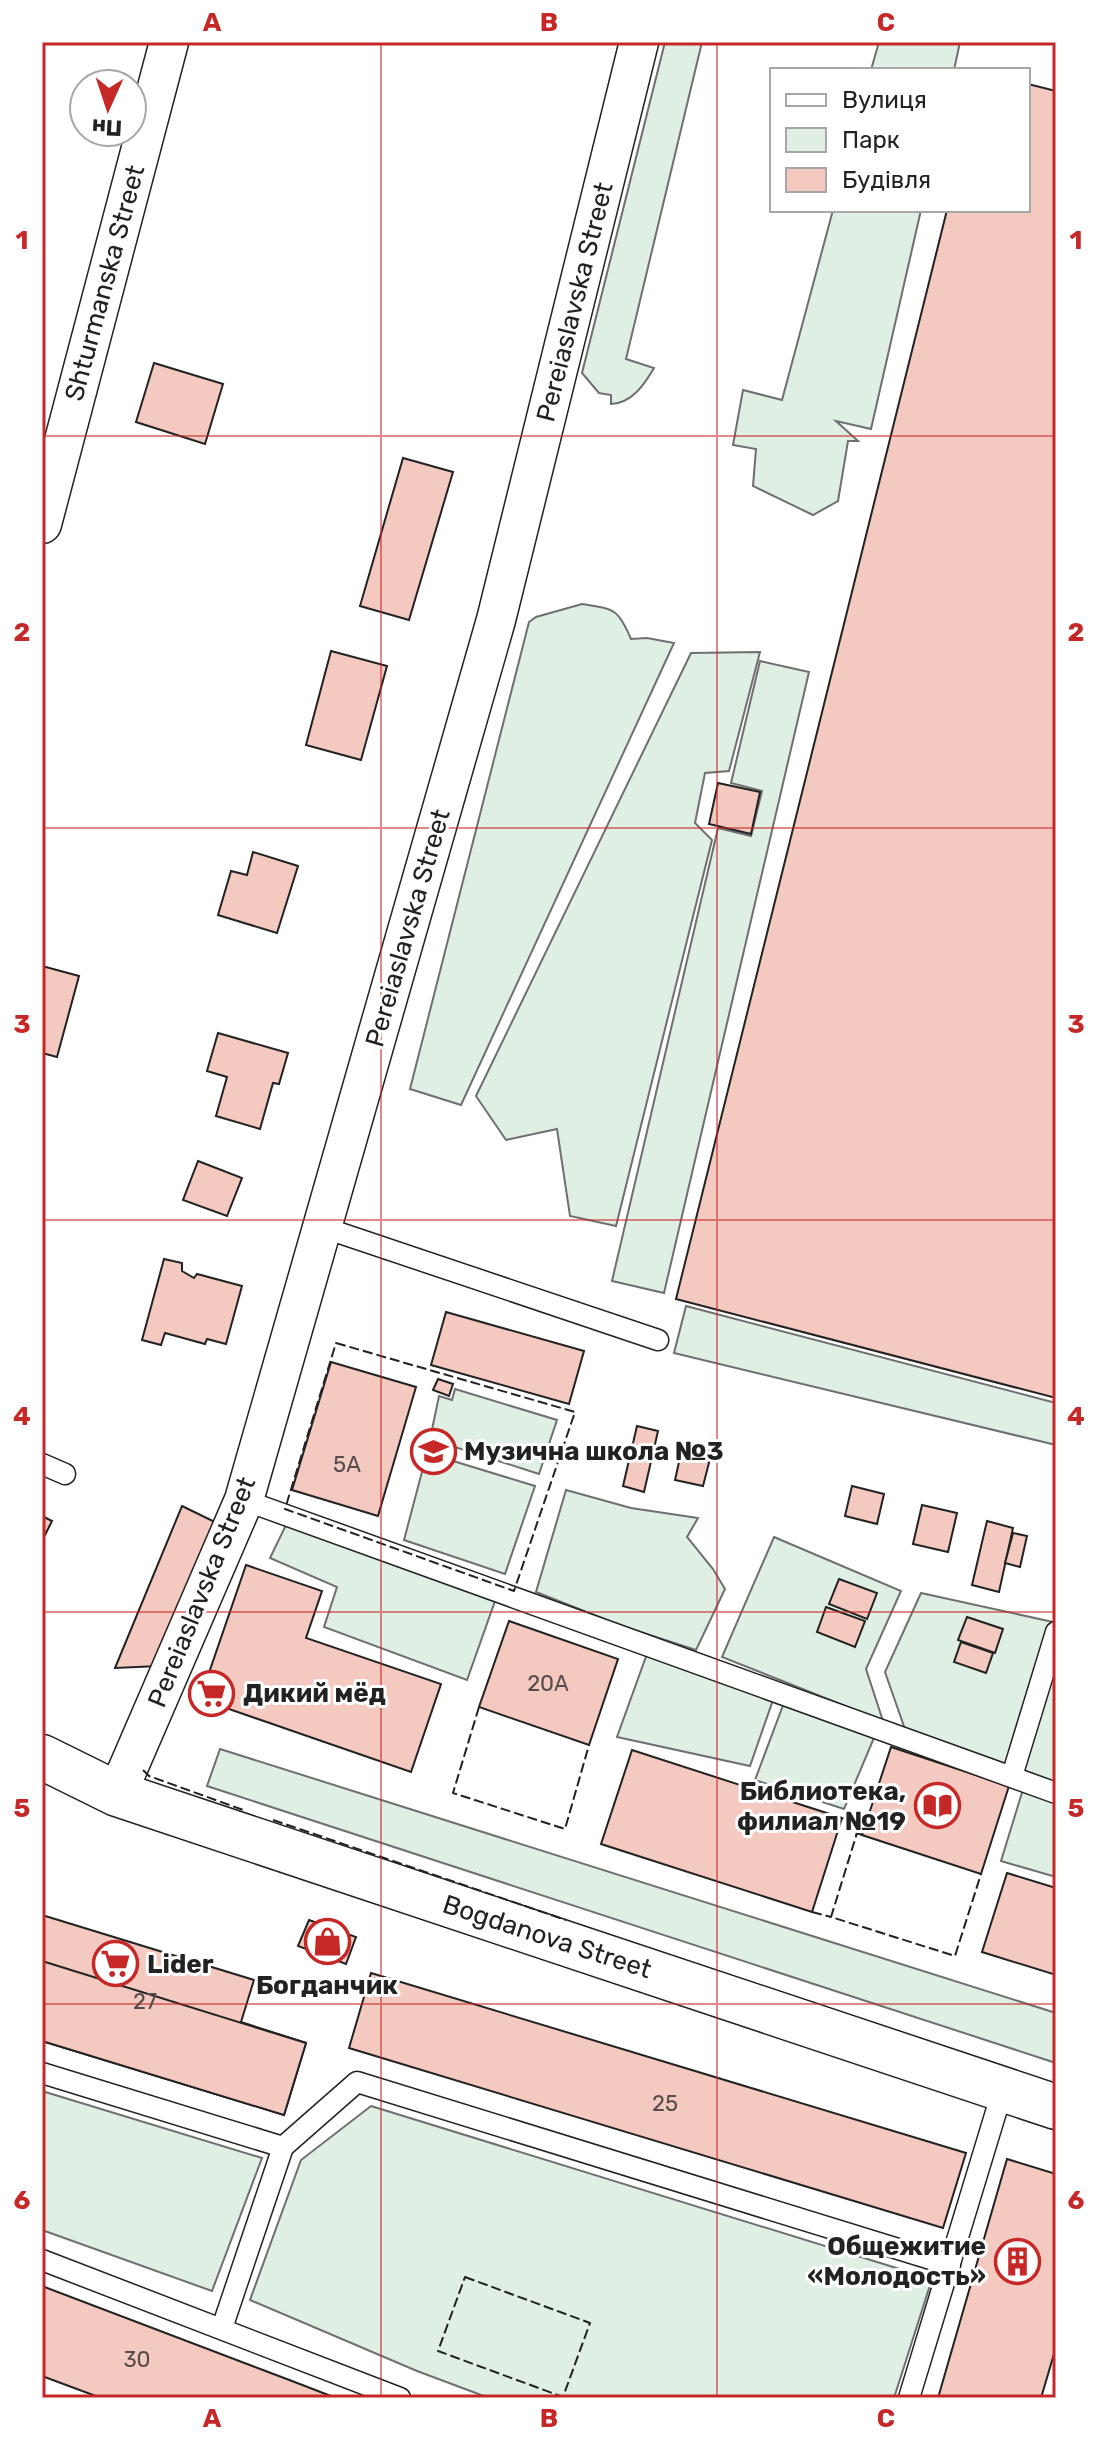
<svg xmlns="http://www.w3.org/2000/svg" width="1098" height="2440" viewBox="0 0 1098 2440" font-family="Rubik,sans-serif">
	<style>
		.green { fill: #e0efe3; stroke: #6f6f6f; stroke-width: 2 }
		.building { fill: #f3c9c0; stroke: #222; stroke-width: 2 }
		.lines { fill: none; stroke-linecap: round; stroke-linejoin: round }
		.lane-casing { stroke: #222; stroke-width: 23 }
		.street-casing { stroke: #222; stroke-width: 41 }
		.primary-casing { stroke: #222; stroke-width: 47 }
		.lane { stroke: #fff; stroke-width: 20 }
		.street { stroke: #fff; stroke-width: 38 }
		.primary { stroke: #fff; stroke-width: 44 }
		.fence { stroke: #222; stroke-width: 2; stroke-dasharray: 10 4; stroke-linecap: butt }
		.grid { fill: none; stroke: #c62828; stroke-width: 2; stroke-opacity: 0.55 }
		.labels { text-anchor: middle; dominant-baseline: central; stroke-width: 6; stroke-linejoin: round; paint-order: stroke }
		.number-label { font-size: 22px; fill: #564c4a }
		.street-label { font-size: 26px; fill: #222; stroke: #fff }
		.poi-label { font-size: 26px; font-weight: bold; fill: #222; stroke: #fff; text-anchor: start }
		.neatline { fill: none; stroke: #c62828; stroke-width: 3 }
		.grid-label { font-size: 26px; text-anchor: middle; font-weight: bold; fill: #c62828 }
	</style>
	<rect width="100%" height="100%" fill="#fff"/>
	<g class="green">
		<path d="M665 42H702L626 359 654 368C644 385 632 403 611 404V395L599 393 582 373Z"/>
		<path d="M879 42H960L954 70H871Z"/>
		<path d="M833 210H921L871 429 836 421 858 441H848L838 501 813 515 753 486 756 449 733 445 743 390 782 400Z"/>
		<path d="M582 604C614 609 618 608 631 639L647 638 674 643 461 1105 410 1089 529 622 536 617Z"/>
		<path d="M760 652 729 771 705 773 695 823 712 840 616 1226 570 1216 557 1129 506 1140 476 1096 691 653Z"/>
		<path d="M760 661 809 672 664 1293 612 1281 718 828 751 836 762 791 731 783Z"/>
		<path d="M686 1306 1056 1403V1445L674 1353Z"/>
		<path d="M455 1389 557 1420 539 1474 430 1439 439 1396 452 1400Z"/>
		<path d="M427 1453 535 1486 505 1574 404 1540Z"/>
		<path d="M566 1490 631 1508 698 1518 687 1537 713 1569 725 1589 696 1650 622 1626 536 1592Z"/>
		<path d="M287 1523 495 1601 467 1680 324 1627 337 1587 270 1558Z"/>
		<path d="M774 1537 901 1591 866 1669 883 1721 722 1657Z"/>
		<path d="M921 1593 1053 1622 1009 1769 906 1732 885 1672Z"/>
		<path d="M1056 1644V1789L1016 1775Z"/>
		<path d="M648 1651 774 1697 750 1766 617 1737Z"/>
		<path d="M785 1700 876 1733 844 1809 755 1780Z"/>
		<path d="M220 1749 1056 2013V2063L207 1786Z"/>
		<path d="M1024 1786 1056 1798V1877L1001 1861Z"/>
		<path d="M42 2091 262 2158 212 2291 42 2230Z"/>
		<path d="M371 2106 932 2279 894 2398H489L417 2371 250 2300 301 2160Z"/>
	</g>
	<g class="building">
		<path d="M1028 84 1056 91V1398L676 1299 947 210H1028Z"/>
		<path d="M154 363 223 384 205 444 136 422Z"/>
		<path d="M403 458 453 472 409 620 360 606Z"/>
		<path d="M331 651 387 666 361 760 306 745Z"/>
		<path d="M718 783 760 792 751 834 709 824Z"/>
		<path d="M253 852 298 866 277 933 218 915 231 871 247 875Z"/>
		<path d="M42 966 79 976 57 1057 42 1053Z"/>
		<path d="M218 1033 288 1053 279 1084 273 1083 260 1129 216 1116 227 1077 207 1071Z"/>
		<path d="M198 1161 242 1178 227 1216 183 1200Z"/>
		<path d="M164 1259 182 1263V1271L194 1278 197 1274 242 1286 226 1344 207 1339 205 1344 165 1333 161 1345 142 1340Z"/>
		<path d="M446 1312 584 1351 569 1404 431 1365Z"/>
		<path d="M331 1362 416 1387 378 1516 292 1490Z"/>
		<path d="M438 1379 453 1384 449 1396 433 1390Z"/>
		<path d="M637 1426 658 1431 644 1492 623 1486Z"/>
		<path d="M683 1444 712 1451 703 1486 675 1480Z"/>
		<path d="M852 1486 884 1494 877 1524 845 1516Z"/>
		<path d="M922 1505 957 1513 948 1552 913 1544Z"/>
		<path d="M182 1506 217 1523 159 1666 115 1668Z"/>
		<path d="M42 1516 52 1521 42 1541Z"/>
		<path d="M987 1521 1013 1528 999 1592 972 1585Z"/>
		<path d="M1013 1533 1027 1536 1020 1567 1005 1563Z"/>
		<path d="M246 1565 322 1591 306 1638 441 1684 411 1772 200 1699Z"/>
		<path d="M839 1579 877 1593 867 1619 829 1604Z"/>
		<path d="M826 1607 865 1621 855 1647 817 1632Z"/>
		<path d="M967 1617 1003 1629 995 1653 958 1640Z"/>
		<path d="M509 1621 618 1659 589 1745 479 1707Z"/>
		<path d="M961 1642 993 1653 986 1673 954 1662Z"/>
		<path d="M891 1747 1009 1786 981 1874 862 1835Z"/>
		<path d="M632 1750 842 1818 812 1912 601 1844Z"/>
		<path d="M1007 1873 1056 1888V1975L982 1952Z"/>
		<path d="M42 1915 254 1980 241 2022 306 2043 284 2115 42 2041Z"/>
		<path d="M309 1920 356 1937 346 1964 298 1946Z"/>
		<path d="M42 1961 306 2043 284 2115 42 2041Z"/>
		<path d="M371 1973 966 2153 943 2228 349 2048Z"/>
		<path d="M1007 2159 1056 2174V2347L1041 2398H938Z"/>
		<path d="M42 2286 292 2381 336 2398H101L42 2376Z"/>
	</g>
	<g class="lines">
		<defs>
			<g id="lane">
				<path d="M322 1227 658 1340"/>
				<path d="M42 1464 65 1474"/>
				<path d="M244 1500 1056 1793"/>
				<path d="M1012 1776 1056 1632"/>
				<path d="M42 2073 283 2147 357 2082 950 2265"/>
				<path d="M42 2260 400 2398"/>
				<path d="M222 2328 283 2147"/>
				<path d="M909 2398 1003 2089"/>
			</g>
			<g id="street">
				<path d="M42 524 169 42"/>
				<path d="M117 1794 244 1500 496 620 639 42"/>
			</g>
			<path id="primary" d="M42 1757 117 1794 1056 2107"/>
		</defs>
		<use href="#lane" class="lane-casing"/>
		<use href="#street" class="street-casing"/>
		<use href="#primary" class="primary-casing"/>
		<use href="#lane" class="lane"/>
		<use href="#street" class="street"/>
		<use href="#primary" class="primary"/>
		<g class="fence">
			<path d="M336 1343 575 1412 514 1591 285 1509Z"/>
			<path d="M479 1707 453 1793 565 1829 589 1745"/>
			<path d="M143 1770 149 1776 246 1811"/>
			<path d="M842 1818 860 1823 856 1836"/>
			<path d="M273 1820 566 1920"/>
			<path d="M862 1835 857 1833 831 1917 955 1956 981 1874"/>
			<path d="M812 1912 831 1917"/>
			<path d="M465 2277 590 2323 563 2397 438 2351Z"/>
		</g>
	</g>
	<path class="grid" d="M381 42V2398M717 42V2398M42 436H1056M42 828H1056M42 1220H1056M42 1612H1056M42 2004H1056"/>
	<defs>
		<symbol id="school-ring" viewBox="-11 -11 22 22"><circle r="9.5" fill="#fff" stroke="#c62828" stroke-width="1.5"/><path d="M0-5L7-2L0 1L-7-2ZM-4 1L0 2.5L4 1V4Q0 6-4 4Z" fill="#c62828"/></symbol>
		<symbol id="supermarket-ring" viewBox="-11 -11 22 22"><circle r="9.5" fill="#fff" stroke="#c62828" stroke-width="1.5"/><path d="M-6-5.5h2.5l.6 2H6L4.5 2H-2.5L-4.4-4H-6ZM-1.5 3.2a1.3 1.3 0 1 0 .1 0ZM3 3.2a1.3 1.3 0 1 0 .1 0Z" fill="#c62828"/></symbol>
		<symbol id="library-ring" viewBox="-11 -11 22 22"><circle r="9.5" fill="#fff" stroke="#c62828" stroke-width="1.5"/><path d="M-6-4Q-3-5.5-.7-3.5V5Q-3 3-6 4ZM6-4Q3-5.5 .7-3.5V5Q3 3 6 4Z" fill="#c62828"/></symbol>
		<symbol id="shop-ring" viewBox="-11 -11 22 22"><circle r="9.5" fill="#fff" stroke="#c62828" stroke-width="1.5"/><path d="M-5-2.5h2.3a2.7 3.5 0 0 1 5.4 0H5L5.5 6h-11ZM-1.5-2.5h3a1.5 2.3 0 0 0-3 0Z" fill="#c62828"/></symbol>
		<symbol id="building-ring" viewBox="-11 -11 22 22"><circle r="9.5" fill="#fff" stroke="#c62828" stroke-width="1.5"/><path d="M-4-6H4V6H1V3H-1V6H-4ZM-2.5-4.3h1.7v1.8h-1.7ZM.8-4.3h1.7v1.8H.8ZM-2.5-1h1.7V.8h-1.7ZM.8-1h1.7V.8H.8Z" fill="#c62828"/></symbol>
	</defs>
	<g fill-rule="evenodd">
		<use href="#school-ring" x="408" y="1426" width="51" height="51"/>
		<use href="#supermarket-ring" x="186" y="1668" width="51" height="51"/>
		<use href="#library-ring" x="912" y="1780" width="51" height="51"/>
		<use href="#shop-ring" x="302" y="1916" width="51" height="51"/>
		<use href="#supermarket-ring" x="90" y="1938" width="51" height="51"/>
		<use href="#building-ring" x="992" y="2236" width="51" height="51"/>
	</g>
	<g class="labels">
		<g class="number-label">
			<text x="347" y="1464">5А</text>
			<text x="548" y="1683">20А</text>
			<text x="145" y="2001">27</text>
			<text x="665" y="2103">25</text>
			<text x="137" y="2359">30</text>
		</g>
		<g class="street-label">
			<text transform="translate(105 283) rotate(-75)">Shturmanska Street</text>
			<text transform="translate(575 302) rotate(-76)">Pereiaslavska Street</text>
			<text transform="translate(408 928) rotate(-74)">Pereiaslavska Street</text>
			<text transform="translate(202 1592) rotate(-68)">Pereiaslavska Street</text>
			<text transform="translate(547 1937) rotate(18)">Bogdanova Street</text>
		</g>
		<g class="poi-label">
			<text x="464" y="1451">Музична школа №3</text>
			<text x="243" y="1693">Дикий мёд</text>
			<text x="906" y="1791" text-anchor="end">Библиотека,<tspan x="906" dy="30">филиал №19</tspan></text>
			<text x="147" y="1964">Lider</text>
			<text x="327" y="1985" text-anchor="middle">Богданчик</text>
			<text x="986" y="2246" text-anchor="end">Общежитие<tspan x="986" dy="30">«Молодость»</tspan></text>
		</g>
	</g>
	<rect width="1098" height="2440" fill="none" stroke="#ffffff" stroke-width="88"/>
	<rect x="770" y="68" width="260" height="144" fill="#ffffff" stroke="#a7a7a7" stroke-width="2"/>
	<rect x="786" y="94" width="40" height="12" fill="#ffffff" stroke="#a7a7a7" stroke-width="2"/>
	<text x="842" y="108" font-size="24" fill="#222222">Вулиця</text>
	<rect x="786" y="128" width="40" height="24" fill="#e0efe3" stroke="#a7a7a7" stroke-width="2"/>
	<text x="842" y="148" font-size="24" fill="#222222">Парк</text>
	<rect x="786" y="168" width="40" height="24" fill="#f3c9c0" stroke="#a7a7a7" stroke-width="2"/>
	<text x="842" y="188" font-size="24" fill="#222222">Будівля</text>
	<g transform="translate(108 108) rotate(183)"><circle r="38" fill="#ffffff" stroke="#a7a7a7" stroke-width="2"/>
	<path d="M0-6L14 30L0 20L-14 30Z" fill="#c62828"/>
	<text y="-12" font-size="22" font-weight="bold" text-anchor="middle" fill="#222222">Пн</text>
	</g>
	<rect x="44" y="44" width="1010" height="2352" class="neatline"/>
	<g class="grid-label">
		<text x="212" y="31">A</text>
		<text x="549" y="31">B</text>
		<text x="886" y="31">C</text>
		<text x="22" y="249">1</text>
		<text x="1076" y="249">1</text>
		<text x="22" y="641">2</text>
		<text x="1076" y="641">2</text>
		<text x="22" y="1033">3</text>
		<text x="1076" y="1033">3</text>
		<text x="22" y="1425">4</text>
		<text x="1076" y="1425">4</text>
		<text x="22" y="1817">5</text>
		<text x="1076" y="1817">5</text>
		<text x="22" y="2209">6</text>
		<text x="1076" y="2209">6</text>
		<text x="212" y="2427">A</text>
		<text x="549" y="2427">B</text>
		<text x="886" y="2427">C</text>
	</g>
</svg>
